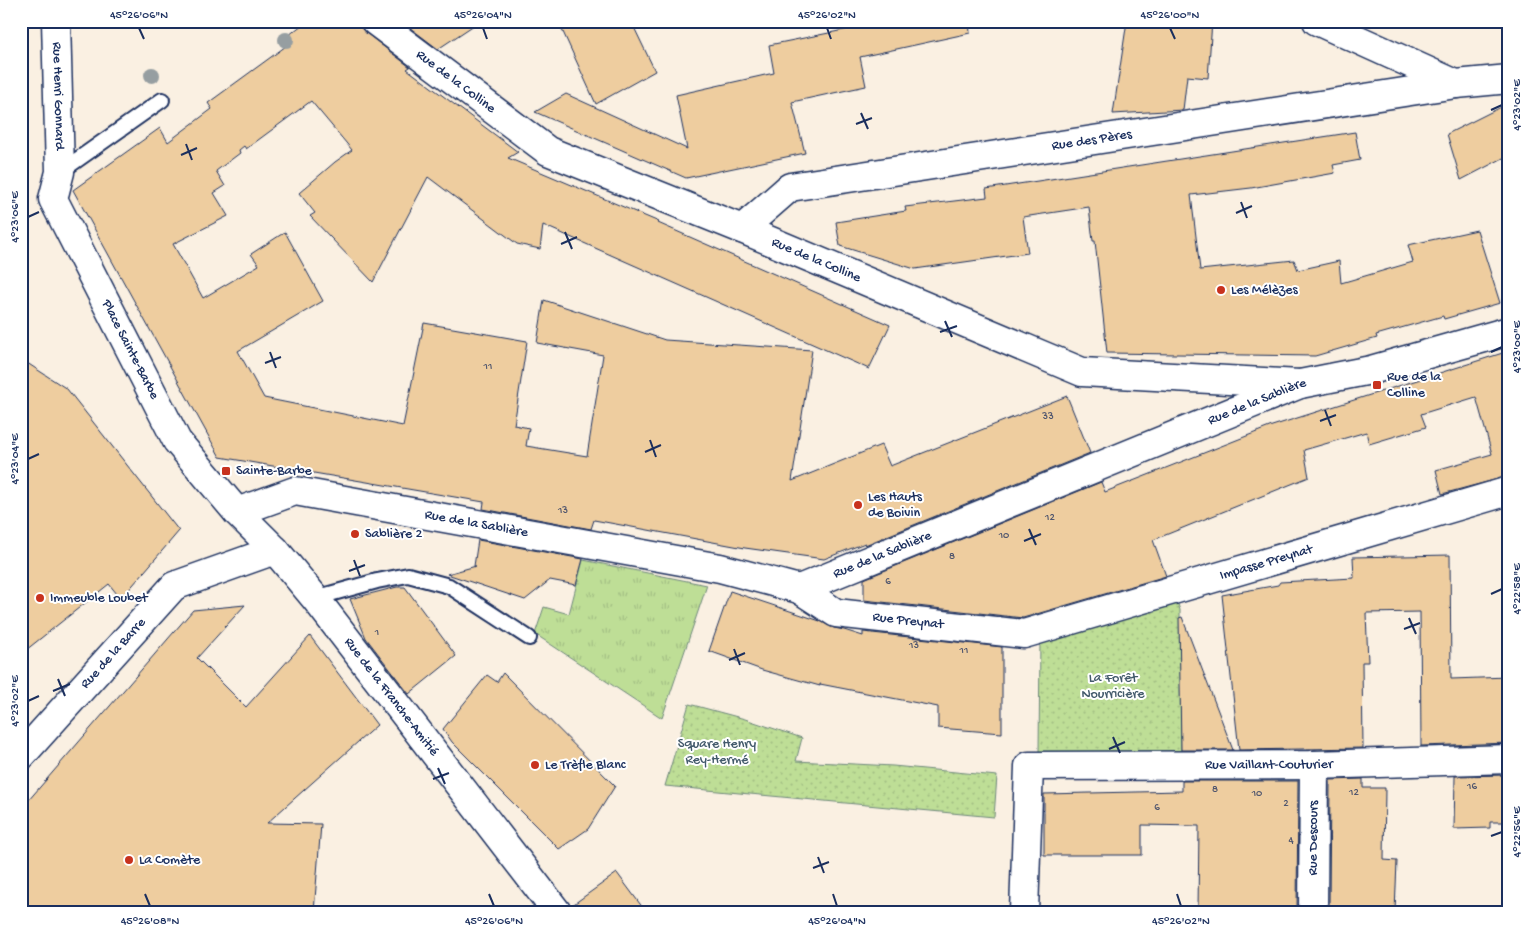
<svg xmlns="http://www.w3.org/2000/svg" width="1530" height="933" viewBox="0 0 1530 933" font-family="'Gochi Hand',sans-serif">
	<style>
		.grass { fill: url(#grass-tufts); stroke: #6c867a }
		.garden { fill: url(#garden-dots); stroke: #6c867a }
		.building { fill: #eecd9f; stroke: #1b2f5e }
		.lines { fill: none; stroke-linecap: round; stroke-linejoin: round }
		.lane-casing { stroke: #1b2f5e; stroke-width: 18 }
		.street-casing { stroke: #1b2f5e; stroke-width: 31 }
		.lane { stroke: #fff; stroke-width: 14 }
		.street { stroke: #fff; stroke-width: 28 }
		.tree { fill: #969ea1 }
		.ticks { fill: none; stroke: #1b2f5e; stroke-width: 2 }
		.poi-dot { fill: #c8321e; stroke: #fff; stroke-width: 2 }
		.labels { text-anchor: middle; dominant-baseline: central; stroke-width: 4; stroke-linejoin: round; paint-order: stroke }
		.number-label { font-size: 11px; fill: #50566e }
		.street-label { font-size: 14px; fill: #1b2f5e; stroke: #fff }
		.poi-label { font-size: 14px; fill: #1b2f5e; stroke: #fff; text-anchor: start }
		.park-label { font-size: 14px; fill: #445b6c; stroke: #fff }
		.neatline { fill: none; stroke: #1b2f5e; stroke-width: 2 }
		.ticks-label { font-size: 12px; text-anchor: middle; fill: #1b2f5e }
	</style>
	<defs>
		<pattern id="grass-tufts" width="24" height="20" patternUnits="userSpaceOnUse" patternTransform="scale(1.25)"><rect width="24" height="20" fill="#bede96"/><path d="M3 7l-1-3M5 7V3M7 7l1-3M15 17l-1-3M17 17v-4M19 17l1-3" fill="none" stroke="#a3bf84"/></pattern>
		<pattern id="garden-dots" width="8" height="8" patternUnits="userSpaceOnUse" patternTransform="scale(1.25)"><rect width="8" height="8" fill="#bede96"/><path d="M2 2h.1M6 6h.1" fill="none" stroke="#a3bf84" stroke-width="1.8" stroke-linecap="round"/></pattern>
	</defs>
	<rect width="100%" height="100%" fill="#faf0e2"/>
	<filter id="ink" filterUnits="userSpaceOnUse"><feTurbulence type="fractalNoise" baseFrequency=".02" numOctaves="2"/><feDisplacementMap in="SourceGraphic" scale="10" xChannelSelector="R" yChannelSelector="G"/><feConvolveMatrix kernelMatrix="1 2 1 2 8 2 1 2 1" color-interpolation-filters="sRGB"/></filter>
	<g filter="url(#ink)">
		<path class="grass" d="M583 560 707 585 662 718 535 634 544 607 569 614Z"/>
		<g class="garden">
			<path d="M1176 599 1180 610 1181 751 1039 753 1040 640Z"/>
			<path d="M689 704 745 719 802 738 796 761 893 766 997 776 994 817 665 786Z"/>
		</g>
		<g class="building">
			<path d="M307 21H360L361 28 366 33 410 67 407 69 518 152 508 158 659 222 658 223 890 325 869 369 543 225 540 249 517 244 428 177 373 282 310 216 315 213 299 193 335 162 352 150 311 101 246 149 244 146 239 150 240 153 216 171 225 186 214 193 228 216 173 244 203 298 259 265 251 254 285 232 323 301 238 351 264 398 403 426 424 323 527 341 514 425 529 428 526 446 587 456 603 355 537 343 544 300 665 340 812 350 792 481 881 445 890 466 1067 396 1090 453 865 545V543L824 559 745 548 594 520 591 529 483 509 484 502 220 457 73 190 160 128 168 142 212 109 208 103 293 41 289 35Z"/>
			<path d="M401 21H480L438 49Z"/>
			<path d="M558 21H631L655 71 596 104Z"/>
			<path d="M852 21H969L970 33 860 57 866 86 792 102 805 153 686 178 535 112 566 94 687 149 676 95 774 73 769 45 854 28Z"/>
			<path d="M1127 21H1212L1208 78 1187 76 1183 110 1113 114Z"/>
			<path d="M1509 103V155L1461 180 1447 134Z"/>
			<path d="M1355 132 1360 160 1333 165 1335 173 1251 188 1191 195 1200 270 1294 260 1298 270 1339 261 1341 283 1413 262 1408 245 1477 230 1500 303 1444 319 1443 316 1376 335 1377 338 1315 356 1107 353 1095 241H1093L1089 207 1023 217 1028 253 915 269 840 246 836 222 906 211 905 207 987 197 986 189Z"/>
			<path d="M1509 351V476L1442 494 1436 470 1492 454 1476 397 1421 414 1426 427 1369 444 1366 432 1304 450 1309 477 1153 540 1166 576 1023 618 864 600V579L1101 482 1105 492 1272 426Z"/>
			<path d="M21 359 67 389 179 531 121 599 109 584 21 654Z"/>
			<path d="M478 540 583 559 576 585 550 580 525 600 447 574 476 566H474Z"/>
			<path d="M1450 555 1451 679 1509 677V743L1421 746 1420 612 1366 613 1368 662H1362L1363 748 1239 750 1222 595 1278 585 1280 582 1354 578 1353 557Z"/>
			<path d="M397 587H405L456 656 409 694 366 638 350 599Z"/>
			<path d="M730 591 820 621 834 628 844 630 863 636V632L1002 647V733L938 728V707L820 684V686L762 670 709 651Z"/>
			<path d="M245 605 197 658 246 707 310 636 377 725 267 823 321 824 314 912H21V809L193 610Z"/>
			<path d="M1182 617 1233 750H1181L1179 618Z"/>
			<path d="M503 673 615 786 588 829 559 849 452 742 443 729 487 675 497 682Z"/>
			<path d="M1509 775V822H1490V828L1454 829 1455 776Z"/>
			<path d="M1363 779V788H1385L1384 860 1397 861 1395 912H1329L1330 780Z"/>
			<path d="M1182 781H1298L1297 912H1198L1199 826 1142 825V855H1044V794L1182 791Z"/>
			<path d="M617 873 646 912H572L571 906Z"/>
		</g>
		<g class="lines">
			<defs>
				<g id="lane">
					<path d="M60 172 162 100"/>
					<path d="M315 598 377 581 408 575 449 586 529 638"/>
				</g>
				<g id="street">
					<path id="s1" d="M56 21 60 172 53 199 177 441 237 512 275 550 315 598 557 912"/>
					<path id="s2" d="M375 21 548 151 742 229 1082 372 1300 384"/>
					<path d="M1317 21 1456 84 1509 79"/>
					<path id="s3" d="M742 229 790 187 1456 84"/>
					<path id="s4" d="M237 512 295 491 720 568 799 589 836 613 1024 634 1509 491"/>
					<path id="s5" d="M799 589 1300 384 1371 370 1509 331"/>
					<path id="s6" d="M21 756 174 586 275 550"/>
					<path id="s7" d="M1024 912 1029 766 1314 765 1509 759"/>
					<path id="s8" d="M1313 912 1314 765"/>
				</g>
			</defs>
			<use href="#lane" class="lane-casing"/>
			<use href="#street" class="street-casing"/>
			<use href="#lane" class="lane"/>
			<use href="#street" class="street"/>
		</g>
		<g class="tree">
			<circle cx="286" cy="40" r="8"/>
			<circle cx="152" cy="75" r="8"/>
		</g>
	</g>
	<path class="ticks" d="M139 28 144 39M483 28 487 39M827 28 831 39M1170 28 1175 39M1491 110 1502 105M861 113 868 129M856 124 872 118M186 144 192 160M181 155 197 148M1241 202 1247 218M1236 213 1252 206M28 217 39 212M565 232 572 249M561 244 577 237M945 321 952 337M940 332 957 326M270 352 276 368M1491 352 1502 347M265 363 281 357M1325 410 1331 426M1320 421 1336 415M650 440 656 457M645 452 661 445M28 459 39 454M1029 529 1036 545M1024 541 1041 534M354 560 360 576M349 571 365 565M1491 594 1502 589M1409 618 1416 634M1404 629 1420 623M734 649 740 665M729 660 745 653M58 679 65 696M53 691 70 684M28 701 39 696M1113 737 1120 753M1109 749 1125 742M438 768 445 784M433 779 449 773M1491 836 1502 832M818 857 824 873M813 868 829 862M145 894 150 906M489 894 494 906M833 894 837 906M1177 894 1181 906"/>
	<g class="poi-dot">
		<circle cx="1221" cy="290" r="5"/>
		<rect x="1372" y="380" width="10" height="10" rx="2.5"/>
		<rect x="221" y="466" width="10" height="10" rx="2.5"/>
		<circle cx="858" cy="505" r="5"/>
		<circle cx="355" cy="534" r="5"/>
		<circle cx="40" cy="598" r="5"/>
		<circle cx="535" cy="765" r="5"/>
		<circle cx="129" cy="860" r="5"/>
	</g>
	<g class="labels">
		<g class="number-label">
			<text x="488" y="367">11</text>
			<text x="1048" y="417">33</text>
			<text x="563" y="511">13</text>
			<text x="1050" y="518">12</text>
			<text x="1004" y="536">10</text>
			<text x="952" y="557">8</text>
			<text x="888" y="582">6</text>
			<text x="377" y="633">1</text>
			<text x="914" y="646">13</text>
			<text x="964" y="651">11</text>
			<text x="1472" y="787">16</text>
			<text x="1215" y="790">8</text>
			<text x="1354" y="793">12</text>
			<text x="1257" y="794">10</text>
			<text x="1286" y="804">2</text>
			<text x="1157" y="808">6</text>
			<text x="1291" y="841">4</text>
		</g>
		<g class="street-label">
			<text stroke="none"><textPath href="#s2" startOffset="101">Rue de la Colline</textPath></text>
			<text stroke="none"><textPath href="#s1" startOffset="75">Rue Henri Gonnard</textPath></text>
			<text stroke="none"><textPath href="#s3" startOffset="369">Rue des Pères</textPath></text>
			<text stroke="none"><textPath href="#s2" startOffset="506">Rue de la Colline</textPath></text>
			<text stroke="none"><textPath href="#s1" startOffset="348">Place Sainte-Barbe</textPath></text>
			<text stroke="none"><textPath href="#s5" startOffset="495">Rue de la Sablière</textPath></text>
			<text stroke="none"><textPath href="#s4" startOffset="246">Rue de la Sablière</textPath></text>
			<text stroke="none"><textPath href="#s5" startOffset="90">Rue de la Sablière</textPath></text>
			<text stroke="none"><textPath href="#s4" startOffset="1061">Impasse Preynat</textPath></text>
			<text stroke="none"><textPath href="#s4" startOffset="692">Rue Preynat</textPath></text>
			<text stroke="none"><textPath href="#s6" startOffset="138">Rue de la Barre</textPath></text>
			<text stroke="none"><textPath href="#s1" startOffset="785">Rue de la Franche-Amitié</textPath></text>
			<text stroke="none"><textPath href="#s7" startOffset="386">Rue Vaillant-Couturier</textPath></text>
			<text stroke="none"><textPath href="#s8" startOffset="74">Rue Descours</textPath></text>
		</g>
		<g class="poi-label">
			<text x="1231" y="290">Les Mélèzes</text>
			<text x="1387" y="377">Rue de la<tspan x="1387" dy="16">Colline</tspan></text>
			<text x="236" y="471">Sainte-Barbe</text>
			<text x="868" y="497">Les Hauts<tspan x="868" dy="16">de Boivin</tspan></text>
			<text x="365" y="534">Sablière 2</text>
			<text x="50" y="598">Immeuble Loubet</text>
			<text x="545" y="765">Le Trèfle Blanc</text>
			<text x="139" y="860">La Comète</text>
		</g>
		<g class="park-label">
			<text x="1113" y="678">La Forêt<tspan x="1113" dy="16">Nourricière</tspan></text>
			<text x="717" y="744">Square Henry<tspan x="717" dy="16">Rey-Hermé</tspan></text>
		</g>
	</g>
	<rect width="1530" height="933" fill="none" stroke="#fff" stroke-width="55"/>
	<rect x="28" y="28" width="1474" height="878" class="neatline"/>
	<g class="ticks-label">
		<text x="139" y="18">45°26'06"N</text>
		<text x="483" y="18">45°26'04"N</text>
		<text x="827" y="18">45°26'02"N</text>
		<text x="1170" y="18">45°26'00"N</text>
		<text transform="translate(1516 105) rotate(-90)" y="4">4°23'02"E</text>
		<text transform="translate(14 217) rotate(-90)" y="4">4°23'06"E</text>
		<text transform="translate(1516 347) rotate(-90)" y="4">4°23'00"E</text>
		<text transform="translate(14 459) rotate(-90)" y="4">4°23'04"E</text>
		<text transform="translate(1516 589) rotate(-90)" y="4">4°22'58"E</text>
		<text transform="translate(14 701) rotate(-90)" y="4">4°23'02"E</text>
		<text transform="translate(1516 832) rotate(-90)" y="4">4°22'56"E</text>
		<text x="150" y="924">45°26'08"N</text>
		<text x="494" y="924">45°26'06"N</text>
		<text x="837" y="924">45°26'04"N</text>
		<text x="1181" y="924">45°26'02"N</text>
	</g>
</svg>
